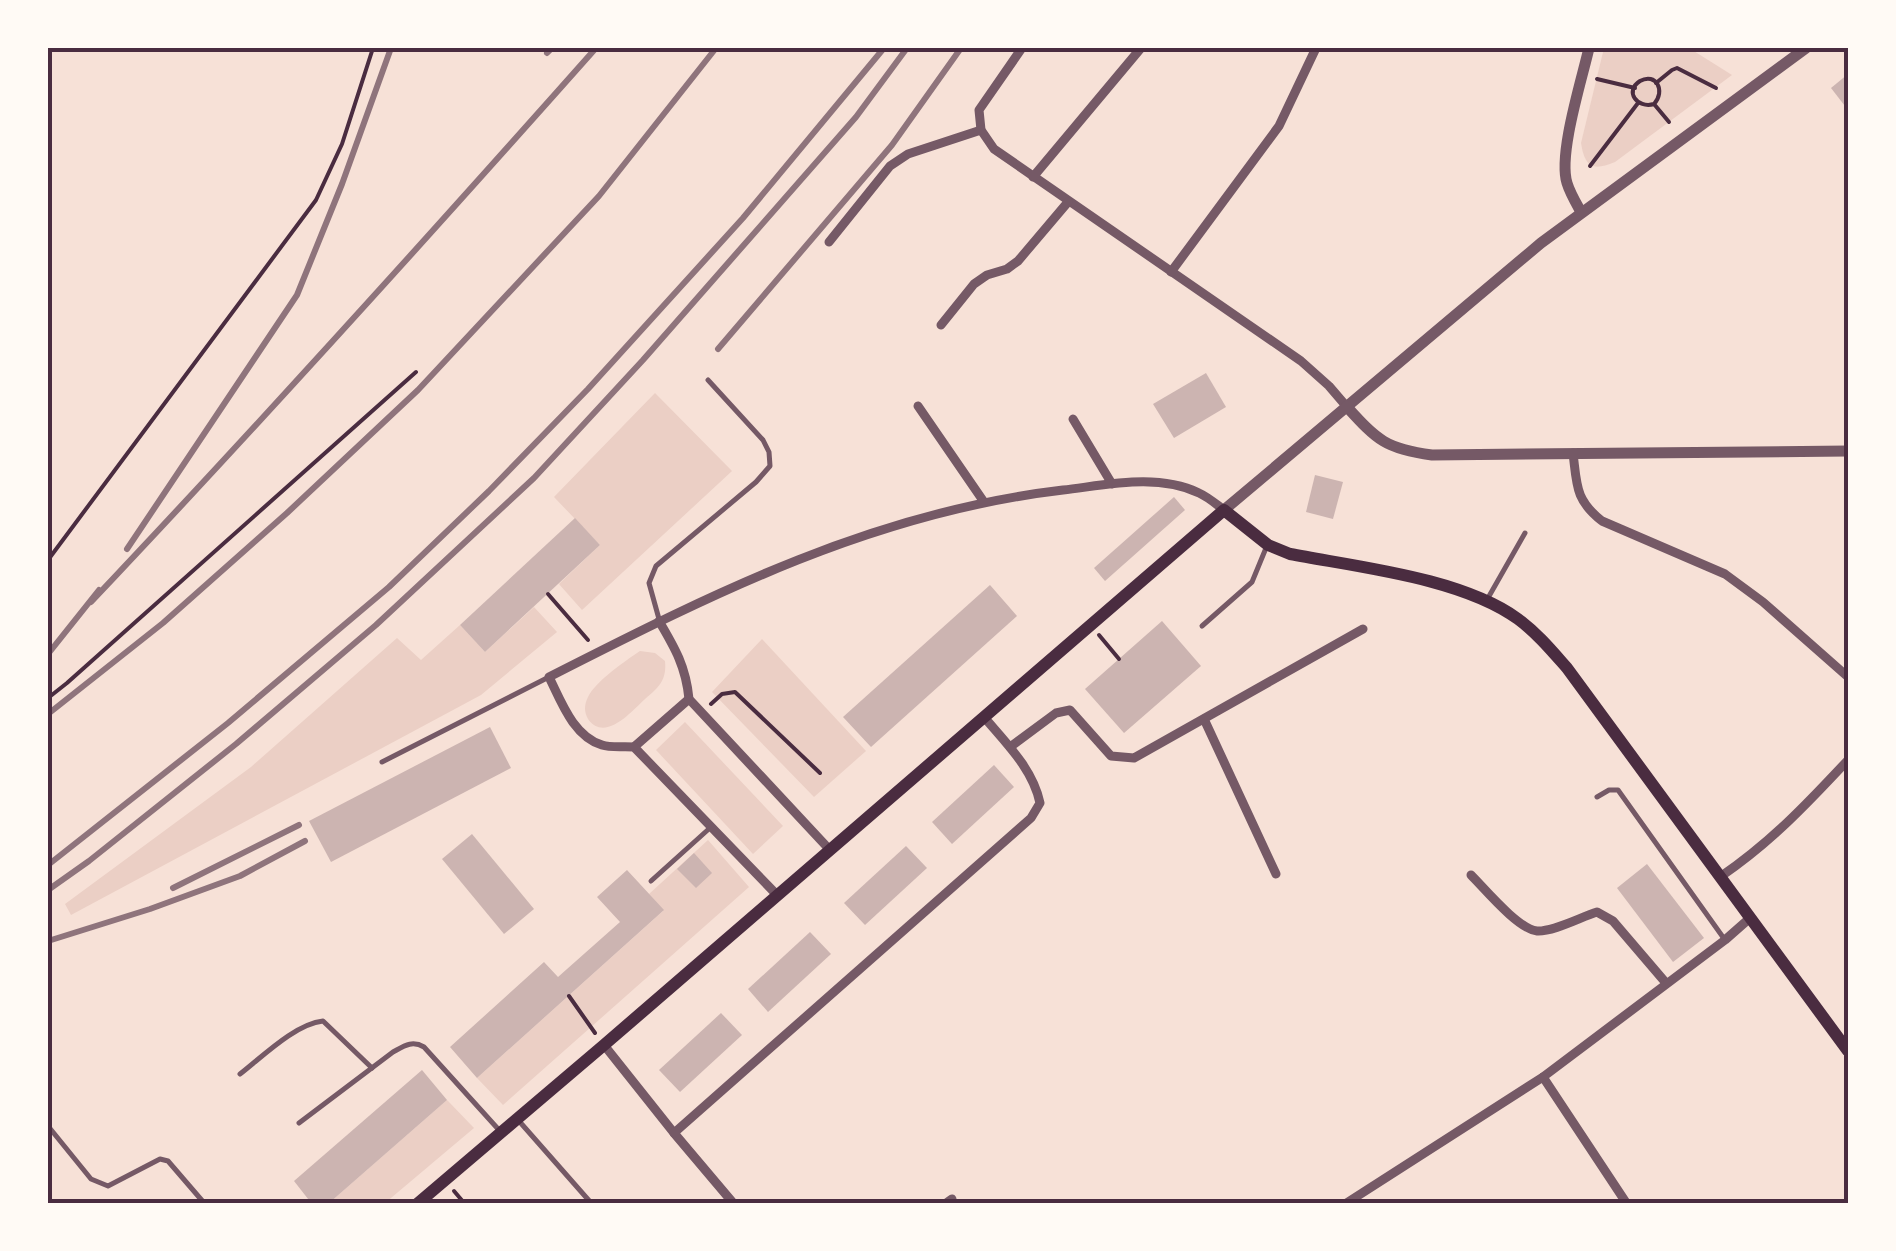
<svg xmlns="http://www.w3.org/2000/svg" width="1896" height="1251" viewBox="0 0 1896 1251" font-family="Mulish,sans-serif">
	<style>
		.green { fill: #ebcfc5 }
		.building { fill: #ccb4b1 }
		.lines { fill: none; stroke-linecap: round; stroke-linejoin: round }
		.path { stroke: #4a2c40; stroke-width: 4 }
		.service { stroke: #755966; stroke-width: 5 }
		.minor { stroke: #755966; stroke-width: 9 }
		.tertiary { stroke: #755966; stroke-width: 11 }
		.secondary { stroke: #4a2c40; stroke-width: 12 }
		.rail { stroke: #8f747c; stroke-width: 6 }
		.neatline { fill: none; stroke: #4a2c40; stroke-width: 4 }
	</style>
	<rect width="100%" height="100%" fill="#f7e1d7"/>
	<g class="green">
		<path d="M1604 48H1689L1732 75 1615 162C1593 171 1585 168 1581 143Z"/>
		<path d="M655 393 732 471 582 610 559 584 600 545 554 497Z"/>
		<path d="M534 607 557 632 481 695 71 915 65 904 251 767 397 638 421 660 460 625 485 652Z"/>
		<path d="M762 639 866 751 814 797 712 692Z"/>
		<path d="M640 651 655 653 665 661C667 680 659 687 645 699 632 711 605 743 588 719 584 712 584 705 588 697 596 681 625 661 640 651Z"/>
		<path d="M685 722 783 826 753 854 656 750Z"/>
		<path d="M708 840 749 887 503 1105 477 1078 663 911 649 894Z"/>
		<path d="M447 1100 474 1128 385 1203 328 1204Z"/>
	</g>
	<g class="building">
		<path d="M1848 74V110L1831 88Z"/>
		<path d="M1206 373 1226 407 1174 438 1153 404Z"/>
		<path d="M1315 475 1343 482 1333 519 1306 512Z"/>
		<path d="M1174 497 1185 510 1105 581 1094 568Z"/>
		<path d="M575 518 600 545 485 652 460 625Z"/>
		<path d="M990 585 1017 616 871 747 843 717Z"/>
		<path d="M1162 621 1201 666 1124 733 1085 689Z"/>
		<path d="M490 727 511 768 331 862 309 821Z"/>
		<path d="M994 765 1014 787 952 844 932 822Z"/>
		<path d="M472 834 534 909 504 934 442 859Z"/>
		<path d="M906 846 927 868 865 925 844 903Z"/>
		<path d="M694 853 712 873 696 888 677 869Z"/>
		<path d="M1647 864 1704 938 1673 962 1617 888Z"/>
		<path d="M627 870 664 910 477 1078 450 1047 544 962 558 977 620 922 597 897Z"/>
		<path d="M810 932 831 954 768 1012 748 989Z"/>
		<path d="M721 1013 742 1035 680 1092 659 1070Z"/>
		<path d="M422 1070 447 1100 328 1204H312L294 1181Z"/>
	</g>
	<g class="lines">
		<g class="path">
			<path d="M1597 79 1635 88"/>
			<path d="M1656 83 1672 70 1677 68 1716 88"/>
			<path d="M1654 104C1666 91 1656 72 1640 81 1624 91 1637 109 1654 104L1669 122"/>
			<path d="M1590 166 1638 103"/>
			<path d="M48 560 316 200 342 144 373 48"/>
			<path d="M548 594 588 640"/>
			<path d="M1099 635 1119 659"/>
			<path d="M48 698 67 683 416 372"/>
			<path d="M711 704 722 694 735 692 820 773"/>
			<path d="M569 996 595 1033"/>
			<path d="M454 1191 465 1204"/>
		</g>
		<g class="service">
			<path d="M1488 598 1525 533"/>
			<path d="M659 619 649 583 656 566 756 482 770 466 769 452 763 440 708 380"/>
			<path d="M1202 626 1252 582 1266 548"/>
			<path d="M382 762 549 677"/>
			<path d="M1597 797 1609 790H1618L1725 940"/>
			<path d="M651 881 711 827"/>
			<path d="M240 1074C262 1057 295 1024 323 1021L372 1068"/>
			<path d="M519 1121 592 1204"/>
			<path d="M299 1123 393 1052C404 1046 412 1040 424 1047L499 1130"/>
			<path d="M48 1126 91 1179 108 1186 160 1159 168 1161 205 1204"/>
		</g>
		<g class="minor">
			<path d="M1022 48 979 110 981 130 994 149 1301 361 1329 386 1347 407"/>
			<path d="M1033 177 1141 48"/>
			<path d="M829 242 890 166 908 154 981 130"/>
			<path d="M1171 272 1279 126 1316 48"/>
			<path d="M941 325 974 284 987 275 1007 269 1018 261 1068 202"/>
			<path d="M918 406 984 502"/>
			<path d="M1073 419 1112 484"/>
			<path d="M1573 453C1577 485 1575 500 1602 521L1725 574 1763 602 1848 677"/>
			<path d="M659 621C675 648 686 667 689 699L829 849"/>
			<path d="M1204 719 1276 874"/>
			<path d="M634 747 689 699"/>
			<path d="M1010 747 1056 713 1070 710 1111 756 1134 758 1363 629"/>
			<path d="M1471 875C1485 889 1518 929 1537 931 1553 932 1581 917 1597 912L1613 921 1666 983"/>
			<path d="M1720 877C1771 842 1806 805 1848 760"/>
			<path d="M777 895 634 747C624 746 611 748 602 745 573 736 561 701 549 677 716 592 875 512 1063 490 1107 485 1157 473 1199 493 1208 497 1216 504 1224 510"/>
			<path d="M604 1045 674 1133 734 1204"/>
			<path d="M1543 1077 1627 1204"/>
			<path d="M674 1133 1031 818 1040 803C1033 769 1006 743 984 717"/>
			<path d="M945 1204 952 1199"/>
			<path d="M1345 1204 1543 1077 1725 940 1750 918"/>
		</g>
		<g class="tertiary">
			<path d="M1581 212C1576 203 1570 193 1567 183 1558 154 1582 79 1589 48"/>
			<path d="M1347 407C1377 440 1386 449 1432 455L1848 451"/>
			<path d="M1224 510 1541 243 1806 48"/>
		</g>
		<path class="secondary" d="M417 1204 604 1045 1224 510 1268 545 1290 554C1358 567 1462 578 1518 619 1537 633 1552 651 1567 668L1848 1051"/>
		<g class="rail">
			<path d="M547 53 552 48"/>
			<path d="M718 349 892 145 961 48"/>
			<path d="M127 549 297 295 342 184 391 48"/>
			<path d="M91 602C263 420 430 235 596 48"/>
			<path d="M48 654 99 590"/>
			<path d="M48 714 163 623 287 513 418 390 599 196 716 48"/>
			<path d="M48 865 228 723 389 587 489 491 588 389 743 218 884 48"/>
			<path d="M173 888 299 825"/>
			<path d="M48 890 89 861 236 744 376 625 534 478 643 360 856 117 907 48"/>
			<path d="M48 941 150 909 240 876 305 841"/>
		</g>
	</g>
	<rect width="1896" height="1251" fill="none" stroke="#fffaf5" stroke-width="100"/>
	<rect x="50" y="50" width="1796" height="1151" class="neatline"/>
</svg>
